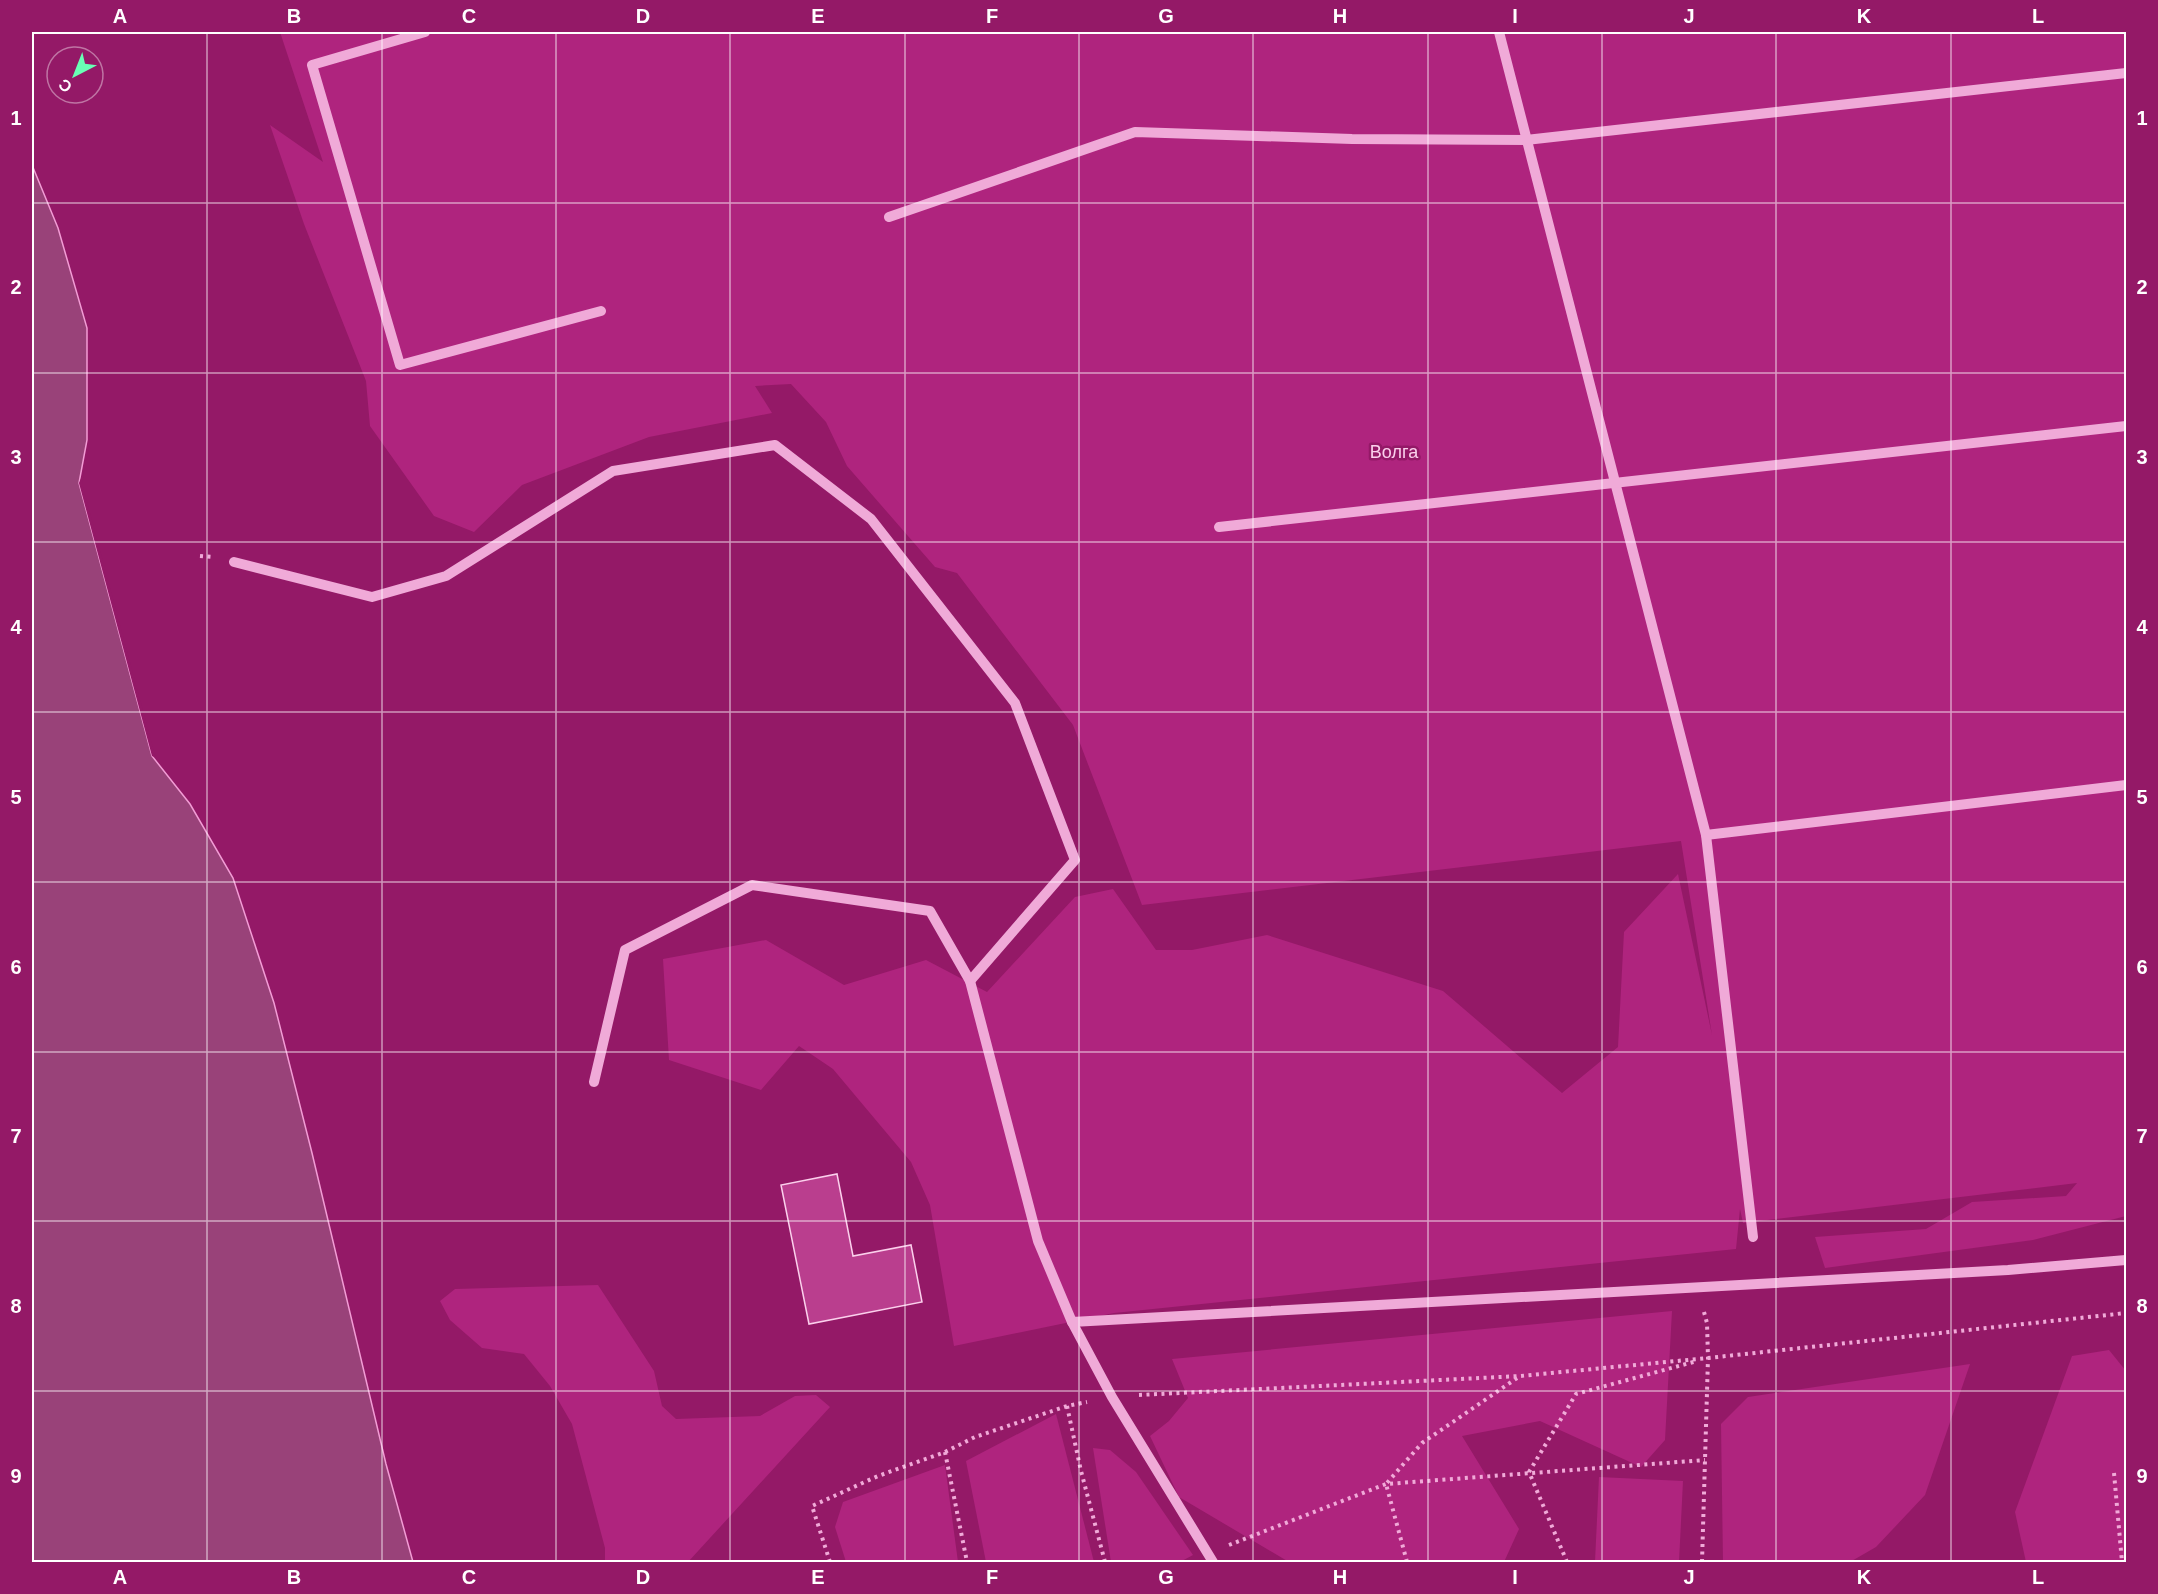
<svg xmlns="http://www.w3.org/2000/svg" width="2158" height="1594" viewBox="0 0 2158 1594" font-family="Arial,sans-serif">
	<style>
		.green { fill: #af247e }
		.water { fill: #994279; stroke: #f29cd5; stroke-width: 1.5 }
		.pier { fill: #941967 }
		.building { fill: #ba3e8e; stroke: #fbd0ec; stroke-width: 1.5 }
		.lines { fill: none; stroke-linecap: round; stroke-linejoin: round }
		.path { stroke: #f0aad8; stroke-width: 4; stroke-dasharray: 3 4.5; stroke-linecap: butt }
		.minor { stroke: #f0aad8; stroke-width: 10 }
		.grid { fill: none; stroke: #fff; stroke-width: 1.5; stroke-opacity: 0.55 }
		.labels { text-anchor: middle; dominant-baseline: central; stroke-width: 5; stroke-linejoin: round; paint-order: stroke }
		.park-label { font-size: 18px; fill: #fbd0ec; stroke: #941967 }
		.neatline { fill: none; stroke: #fff; stroke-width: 2 }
		.grid-label { font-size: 20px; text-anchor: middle; font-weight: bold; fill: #fff }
	</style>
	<rect width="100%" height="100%" fill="#941967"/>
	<g class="green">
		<path d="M280 32H2126V1216L2033 1240 1825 1268 1815 1237 1926 1229 1972 1202 2066 1196 2077 1183 1743 1223 1740 1209 1736 1249 1114 1313 954 1346 930 1205 911 1162 833 1069 799 1046 761 1090 669 1060 663 959 766 940 844 985 926 960 987 992 1075 897 1113 889 1156 950H1192L1267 935 1443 991 1562 1093 1618 1047 1624 932 1678 874 1712 1035 1681 841 1142 905 1073 725 957 573 935 567 847 466 826 422 791 384 755 386 772 413 649 437 522 485 474 532 434 516 370 426 366 381 304 224 270 125 323 162Z"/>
		<path d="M598 1285 654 1371 662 1406 676 1419 760 1416 795 1396 816 1395 830 1407 688 1562H605V1548L572 1424 550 1386 524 1354 482 1348 450 1320 440 1301 455 1289Z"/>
		<path d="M1672 1311 1665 1440 1641 1467 1540 1421 1462 1436 1519 1529 1504 1562H1289L1179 1497 1150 1436 1169 1421 1188 1398 1172 1359Z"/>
		<path d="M2109 1350 2126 1371V1562H2026L2015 1512 2072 1356Z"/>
		<path d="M1970 1364 1925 1495 1876 1547 1850 1562H1723L1721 1424 1748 1397Z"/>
		<path d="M1056 1414 1094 1562H986L966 1461Z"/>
		<path d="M1093 1448 1110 1450 1136 1472 1193 1555 1180 1562H1111Z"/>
		<path d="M945 1465 958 1562H846L835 1527 843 1502Z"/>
		<path d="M1599 1477 1683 1481 1679 1562H1595Z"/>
	</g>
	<path class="water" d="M32 165 58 228 87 328V440L79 483 152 756 190 804 233 878 274 1003 312 1153 386 1464 413 1562H32Z"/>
	<path class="pier" d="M85 469 82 483 155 755 157 758 152 756 79 483Z"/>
	<path class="building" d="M837 1174 853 1256 911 1245 922 1302 809 1324 781 1185Z"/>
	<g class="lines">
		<g class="path">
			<path d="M200 556 213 557"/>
			<path d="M1139 1395 1520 1376 1708 1358 2126 1313"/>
			<path d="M1067 1406 1081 1471 1105 1562"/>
			<path d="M945 1452 967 1562"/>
			<path d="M2114 1473 2122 1562"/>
			<path d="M1229 1545 1386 1484 1705 1460"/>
			<path d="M830 1562 812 1506 878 1476 945 1452 975 1437 1067 1406 1087 1402"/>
			<path d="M1407 1562 1386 1484 1422 1443 1520 1376"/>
			<path d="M1567 1562 1529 1472 1576 1394 1697 1361"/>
			<path d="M1702 1562 1708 1358 1707 1323 1704 1312"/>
		</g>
		<g class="minor">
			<path d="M425 32 312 65 400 365 601 311"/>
			<path d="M1499 32 1706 835 1753 1237"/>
			<path d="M889 217 1135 132 1352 139 1526 140 2126 73"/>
			<path d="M1219 527 2126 426"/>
			<path d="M234 562 372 597 446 576 613 471 775 445 871 519 1015 703 1075 860 970 981"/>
			<path d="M1706 835 2126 785"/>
			<path d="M594 1082 625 950 752 885 930 911 970 981 1038 1241 1072 1322 2008 1270 2126 1260"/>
			<path d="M1072 1322 1112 1397 1213 1562"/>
		</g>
	</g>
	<path class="grid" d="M207 32V1562M382 32V1562M556 32V1562M730 32V1562M905 32V1562M1079 32V1562M1253 32V1562M1428 32V1562M1602 32V1562M1776 32V1562M1951 32V1562M32 203H2126M32 373H2126M32 542H2126M32 712H2126M32 882H2126M32 1052H2126M32 1221H2126M32 1391H2126"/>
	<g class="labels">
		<g class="park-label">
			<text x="1394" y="452">Волга</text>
		</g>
	</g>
	<rect width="2158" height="1594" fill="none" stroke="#941967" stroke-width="66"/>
	<g transform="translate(75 75) rotate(222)"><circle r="28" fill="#941967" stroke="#bf75a4" stroke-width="1.5"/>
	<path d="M0-4.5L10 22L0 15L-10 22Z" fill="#69ffb5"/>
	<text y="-9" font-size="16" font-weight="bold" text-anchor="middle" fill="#ffffff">С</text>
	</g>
	<rect x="33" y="33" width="2092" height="1528" class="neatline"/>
	<g class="grid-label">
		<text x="120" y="23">A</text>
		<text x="294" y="23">B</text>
		<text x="469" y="23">C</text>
		<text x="643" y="23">D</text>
		<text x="818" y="23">E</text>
		<text x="992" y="23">F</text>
		<text x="1166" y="23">G</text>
		<text x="1340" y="23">H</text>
		<text x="1515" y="23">I</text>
		<text x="1689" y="23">J</text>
		<text x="1864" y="23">K</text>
		<text x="2038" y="23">L</text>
		<text x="16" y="125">1</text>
		<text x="2142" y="125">1</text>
		<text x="16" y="294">2</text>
		<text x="2142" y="294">2</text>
		<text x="16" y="464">3</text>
		<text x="2142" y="464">3</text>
		<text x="16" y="634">4</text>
		<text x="2142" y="634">4</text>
		<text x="16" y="804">5</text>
		<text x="2142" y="804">5</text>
		<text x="16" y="974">6</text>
		<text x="2142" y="974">6</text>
		<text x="16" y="1143">7</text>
		<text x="2142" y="1143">7</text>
		<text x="16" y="1313">8</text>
		<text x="2142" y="1313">8</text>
		<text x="16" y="1483">9</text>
		<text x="2142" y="1483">9</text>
		<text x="120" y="1584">A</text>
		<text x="294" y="1584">B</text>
		<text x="469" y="1584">C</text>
		<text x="643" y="1584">D</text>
		<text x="818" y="1584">E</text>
		<text x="992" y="1584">F</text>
		<text x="1166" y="1584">G</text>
		<text x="1340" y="1584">H</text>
		<text x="1515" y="1584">I</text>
		<text x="1689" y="1584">J</text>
		<text x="1864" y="1584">K</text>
		<text x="2038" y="1584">L</text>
	</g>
</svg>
